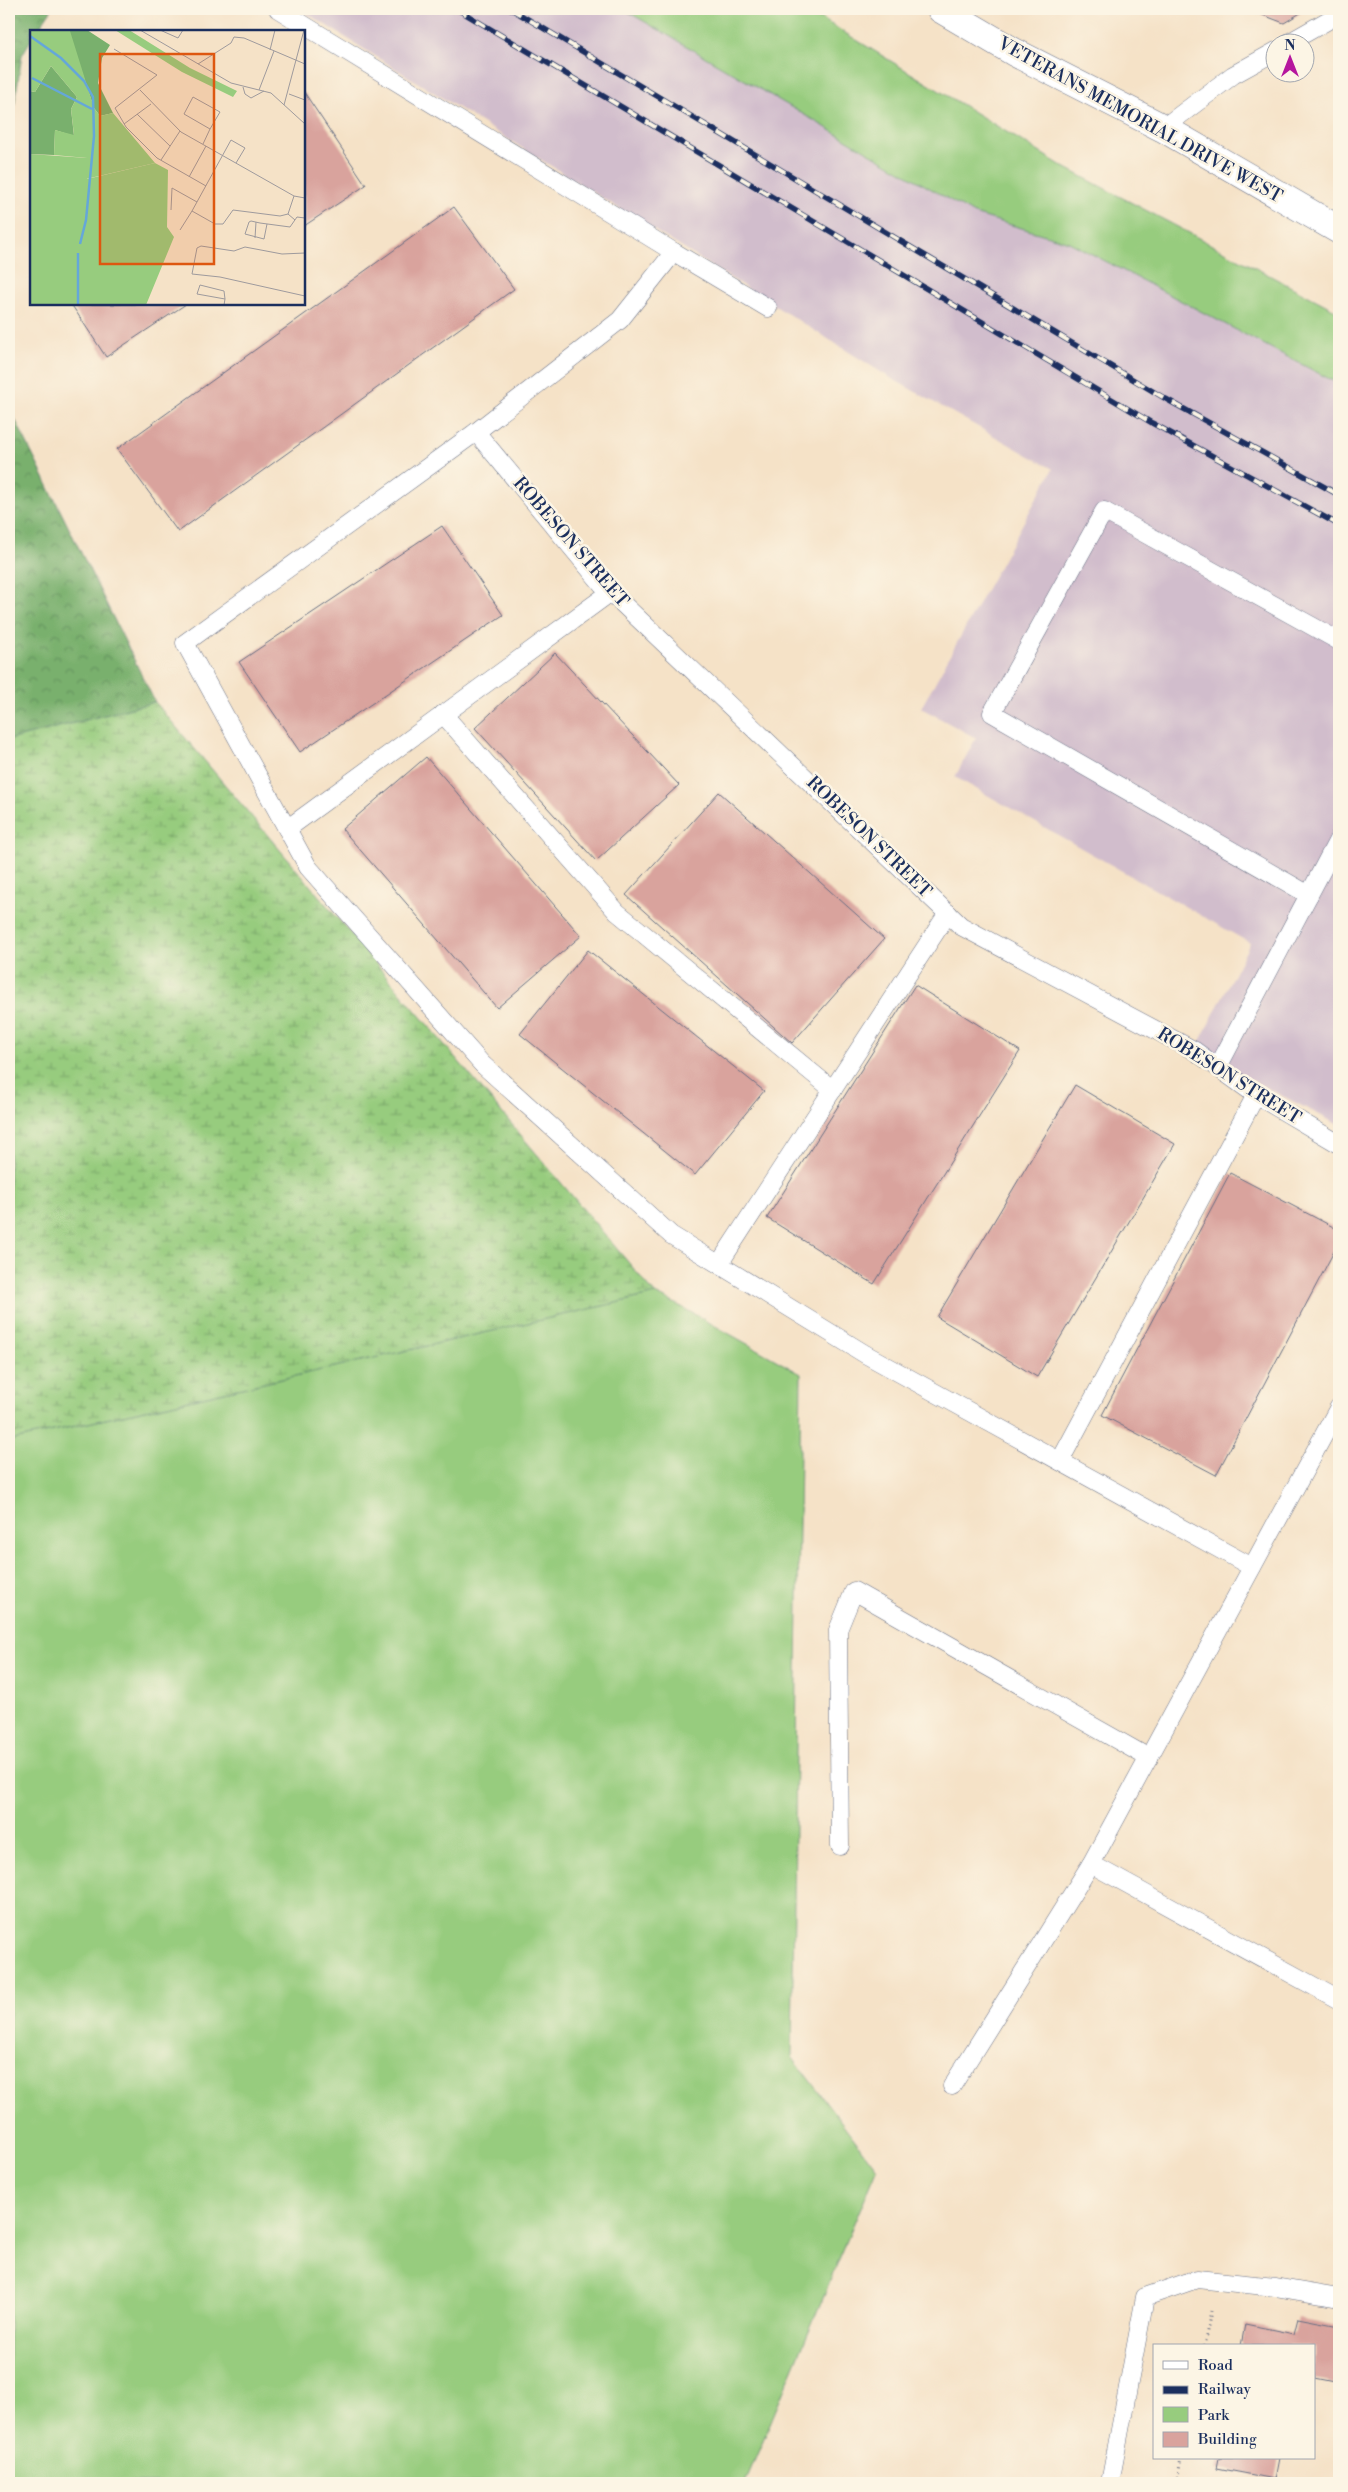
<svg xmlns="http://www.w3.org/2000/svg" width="1348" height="2492" viewBox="0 0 1348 2492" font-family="'Libre Bodoni',serif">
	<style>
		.railway { fill: #d1bdcc }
		.green { fill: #97cc7e; stroke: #597e6e }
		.forest { fill: url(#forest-crowns); stroke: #4a7066 }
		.wetland { fill: url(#wetland-marsh); stroke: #597e6e }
		.building { fill: #d9a39d }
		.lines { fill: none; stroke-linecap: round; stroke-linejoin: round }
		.lane-casing { stroke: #676e83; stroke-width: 19 }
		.street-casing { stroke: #676e83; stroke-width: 29 }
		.path { stroke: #676e83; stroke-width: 3; stroke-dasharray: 1 4; stroke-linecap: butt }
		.lane { stroke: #fff; stroke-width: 18 }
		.street { stroke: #fff; stroke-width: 28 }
		.rail-casing { stroke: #1b2f5e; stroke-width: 5.5 }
		.rail { stroke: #fcf5e5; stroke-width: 4; stroke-dasharray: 11; stroke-linecap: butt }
		.labels { text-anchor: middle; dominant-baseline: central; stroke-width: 5; stroke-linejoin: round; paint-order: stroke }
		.street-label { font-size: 18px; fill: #1b2f5e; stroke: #fcf5e5 }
		.inset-river { fill: none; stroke: #65a7d9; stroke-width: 2.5 }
		.inset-road { fill: none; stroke: #9e9a9d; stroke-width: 1 }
		.view { fill: #de5710; fill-opacity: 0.15; stroke: #de5710; stroke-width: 2.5 }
		.inset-edge { fill: none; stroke: #1b2f5e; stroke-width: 2.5 }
	</style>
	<defs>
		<pattern id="forest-crowns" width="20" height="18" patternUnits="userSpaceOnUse" patternTransform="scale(1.25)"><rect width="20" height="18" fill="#79b06d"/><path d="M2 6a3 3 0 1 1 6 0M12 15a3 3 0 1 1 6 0" fill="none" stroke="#62905d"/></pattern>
		<pattern id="wetland-marsh" width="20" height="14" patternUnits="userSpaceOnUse" patternTransform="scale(1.25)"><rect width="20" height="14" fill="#97cc7e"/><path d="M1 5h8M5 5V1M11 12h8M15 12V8" fill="none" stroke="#7aa66a"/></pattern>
	</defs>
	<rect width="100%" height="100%" fill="#fcf5e5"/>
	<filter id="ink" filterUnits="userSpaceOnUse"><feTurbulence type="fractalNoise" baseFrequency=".02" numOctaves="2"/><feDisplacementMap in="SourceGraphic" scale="10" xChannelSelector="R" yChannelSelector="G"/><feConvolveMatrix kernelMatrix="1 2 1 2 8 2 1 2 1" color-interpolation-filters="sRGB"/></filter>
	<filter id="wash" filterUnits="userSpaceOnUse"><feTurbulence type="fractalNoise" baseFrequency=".0096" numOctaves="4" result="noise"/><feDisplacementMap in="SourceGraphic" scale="20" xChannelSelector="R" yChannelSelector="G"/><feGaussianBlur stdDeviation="1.12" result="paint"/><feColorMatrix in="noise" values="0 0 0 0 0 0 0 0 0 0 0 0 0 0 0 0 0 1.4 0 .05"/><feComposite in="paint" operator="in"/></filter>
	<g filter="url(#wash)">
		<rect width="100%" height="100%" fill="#f5e2c7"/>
		<path class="railway" d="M300 9H623L974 214 1069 242 1339 384V1125L1195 1051 1250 943 955 777 976 738 921 708 1053 469 889 377Z"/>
		<g class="green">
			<path d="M623 9H806L1062 166 1339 312V384L1069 242 974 214Z"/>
			<path d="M655 1294 676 1304 801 1374 792 2057 877 2169 745 2483H9V1441Z"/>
		</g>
		<g class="forest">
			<path d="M9 9H52L37 31H31V40L22 55 9 142Z"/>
			<path d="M9 407 155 702 9 740Z"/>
		</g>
		<path class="wetland" d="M155 702 655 1294 9 1441V740Z"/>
		<g id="blocks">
			<g class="building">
				<path d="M1247 9H1307L1284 23Z"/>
				<path d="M304 92 366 185 304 226Z"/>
				<path d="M454 207 514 289 178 532 117 449Z"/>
				<path d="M71 304H186L106 357Z"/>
				<path d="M442 526 503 615 300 752 239 662Z"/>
				<path d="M555 653 679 785 596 861 475 728Z"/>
				<path d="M426 757 581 936 497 1008 342 829Z"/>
				<path d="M719 792 884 939 792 1043 626 895Z"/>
				<path d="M588 950 764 1091 695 1175 520 1034Z"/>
				<path d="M915 985 1020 1051 874 1284 767 1218Z"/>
				<path d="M1075 1085 1175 1144 1037 1377 937 1317Z"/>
				<path d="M1230 1173 1339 1230V1242L1216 1475 1102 1415Z"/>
				<path d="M1298 2318 1339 2326V2383L1314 2378V2346H1241L1245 2324 1294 2334Z"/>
				<path d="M1219 2458H1279L1275 2479 1217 2468Z"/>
			</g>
		</g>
	</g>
	<g filter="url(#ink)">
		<use href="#blocks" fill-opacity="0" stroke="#676e83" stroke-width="1"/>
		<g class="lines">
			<defs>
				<g id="lane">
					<path d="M278 9 674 252 620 320 476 432 185 643 308 867 482 1064 671 1235 865 1354 1252 1567"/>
					<path d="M1290 42 1339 14"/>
					<path d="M1163 128 1233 75 1276 51"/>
					<path d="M674 252 768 308"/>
					<path d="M476 432 602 584 961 926 1195 1051 1256 1095 1339 1144"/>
					<path d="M443 714 617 912 833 1090"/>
					<path d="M287 829 611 592"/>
					<path d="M1309 895 992 713 1104 511 1339 641"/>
					<path d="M1218 1067 1339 838"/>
					<path d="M719 1264 948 913"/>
					<path d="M1060 1461 1256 1095"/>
					<path d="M840 1846 838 1630 854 1591 1149 1758"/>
					<path d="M1091 1864 1339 1407"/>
					<path d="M952 2086 1091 1864 1339 2000"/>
					<path d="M1110 2483 1145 2297 1197 2279 1275 2287 1339 2298"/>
				</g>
				<path id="street" d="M941 9 1014 52 1163 128 1339 230"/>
			</defs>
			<use href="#lane" class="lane-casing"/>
			<use href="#street" class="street-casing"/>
			<g class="path">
				<path d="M1204 2346 1211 2311"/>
				<path d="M1177 2483 1181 2458"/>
			</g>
			<use href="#lane" class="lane"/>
			<use href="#street" class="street"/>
			<defs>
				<g id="rail">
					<path d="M457 9 1152 423 1339 525"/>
					<path d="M511 9 1166 399 1339 495"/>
				</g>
			</defs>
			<use href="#rail" class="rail-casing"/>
			<use href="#rail" class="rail"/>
		</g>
	</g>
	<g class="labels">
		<g class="street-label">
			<text transform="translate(1140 120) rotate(29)">VETERANS MEMORIAL DRIVE WEST</text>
			<text transform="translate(571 542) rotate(49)">ROBESON STREET</text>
			<text transform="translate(869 837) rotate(44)">ROBESON STREET</text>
			<text transform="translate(1229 1076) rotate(32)">ROBESON STREET</text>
		</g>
	</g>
	<g transform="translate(30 30)">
		<rect width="275" height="275" fill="#f5e2c7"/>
		<path d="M85 0H99L160 38 207 61 203 67 152 42ZM0 124 57 128V149L125 133 138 140 137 197 144 207 116 275H0Z" fill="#97cc7e"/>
		<path d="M38 0H57L80 15 72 28 68 53 83 83 70 86 64 78ZM21 36 47 67 41 79 44 106 25 100 24 125 0 124V61L5 62Z" fill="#79b06d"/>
		<path d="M0 0 40 1 64 78 70 86 83 83 125 133 56 149 57 128 24 125 25 100 44 105 41 79 47 67 21 36 5 62 0 61Z" fill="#97cc7e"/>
		<path class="inset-river" d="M0 6 31 28 54 51 63 67 64 106 56 190 50 214M2 48 62 79M48 275V223"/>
		<path class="inset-road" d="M110 0 201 53 241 63 275 94M130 0 148 8 153 0M84 19 127 45 85 78 96 97 127 128 176 156M240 20 245 0M168 34 201 13 204 7 214 8 275 34M213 57 215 64 221 68 234 61M110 60 151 102 264 166 275 168M229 60 244 21M259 64 275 70M254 75 274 0M107 84 140 116M94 94 121 74M173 114 180 99 190 82 163 67 154 84 180 99M131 130 150 101M159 147 176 116M264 166 258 184 265 190M141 180 142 158 167 172M162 181 201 110 215 118 206 133M237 194 234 209 215 204 219 192 221 191 230 193 260 197 267 187 275 188M150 200 162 181 185 194H193L203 180 250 186 258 184M225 208 226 192M275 223 252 224 215 217 204 221 171 216 167 218 162 244 190 247 275 266M194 275 195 269 194 261 170 255 167 264 195 269"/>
		<path class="view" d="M70 24H184V234H70Z"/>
		<rect width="275" height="275" class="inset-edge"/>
	</g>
	<rect width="1348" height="2492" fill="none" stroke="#fcf5e5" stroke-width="30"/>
	<rect x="1153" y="2344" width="162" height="115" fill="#fcf5e5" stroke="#a2a6af"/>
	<rect x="1163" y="2361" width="25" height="8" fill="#ffffff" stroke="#a2a6af"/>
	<text x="1198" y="2370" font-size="15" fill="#1b2f5e">Road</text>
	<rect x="1163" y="2386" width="25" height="8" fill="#1b2f5e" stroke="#a2a6af"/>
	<text x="1198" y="2394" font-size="15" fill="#1b2f5e">Railway</text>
	<rect x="1163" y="2407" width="25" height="15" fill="#97cc7e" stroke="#a2a6af"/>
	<text x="1198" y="2420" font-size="15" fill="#1b2f5e">Park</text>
	<rect x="1163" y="2432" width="25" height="15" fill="#d9a39d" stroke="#a2a6af"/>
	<text x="1198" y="2444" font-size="15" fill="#1b2f5e">Building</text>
	<g transform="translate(1290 58)"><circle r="24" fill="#fcf5e5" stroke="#a2a6af"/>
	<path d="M0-4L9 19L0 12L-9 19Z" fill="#b5179e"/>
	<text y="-8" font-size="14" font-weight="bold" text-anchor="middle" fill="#1b2f5e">N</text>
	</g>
</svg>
